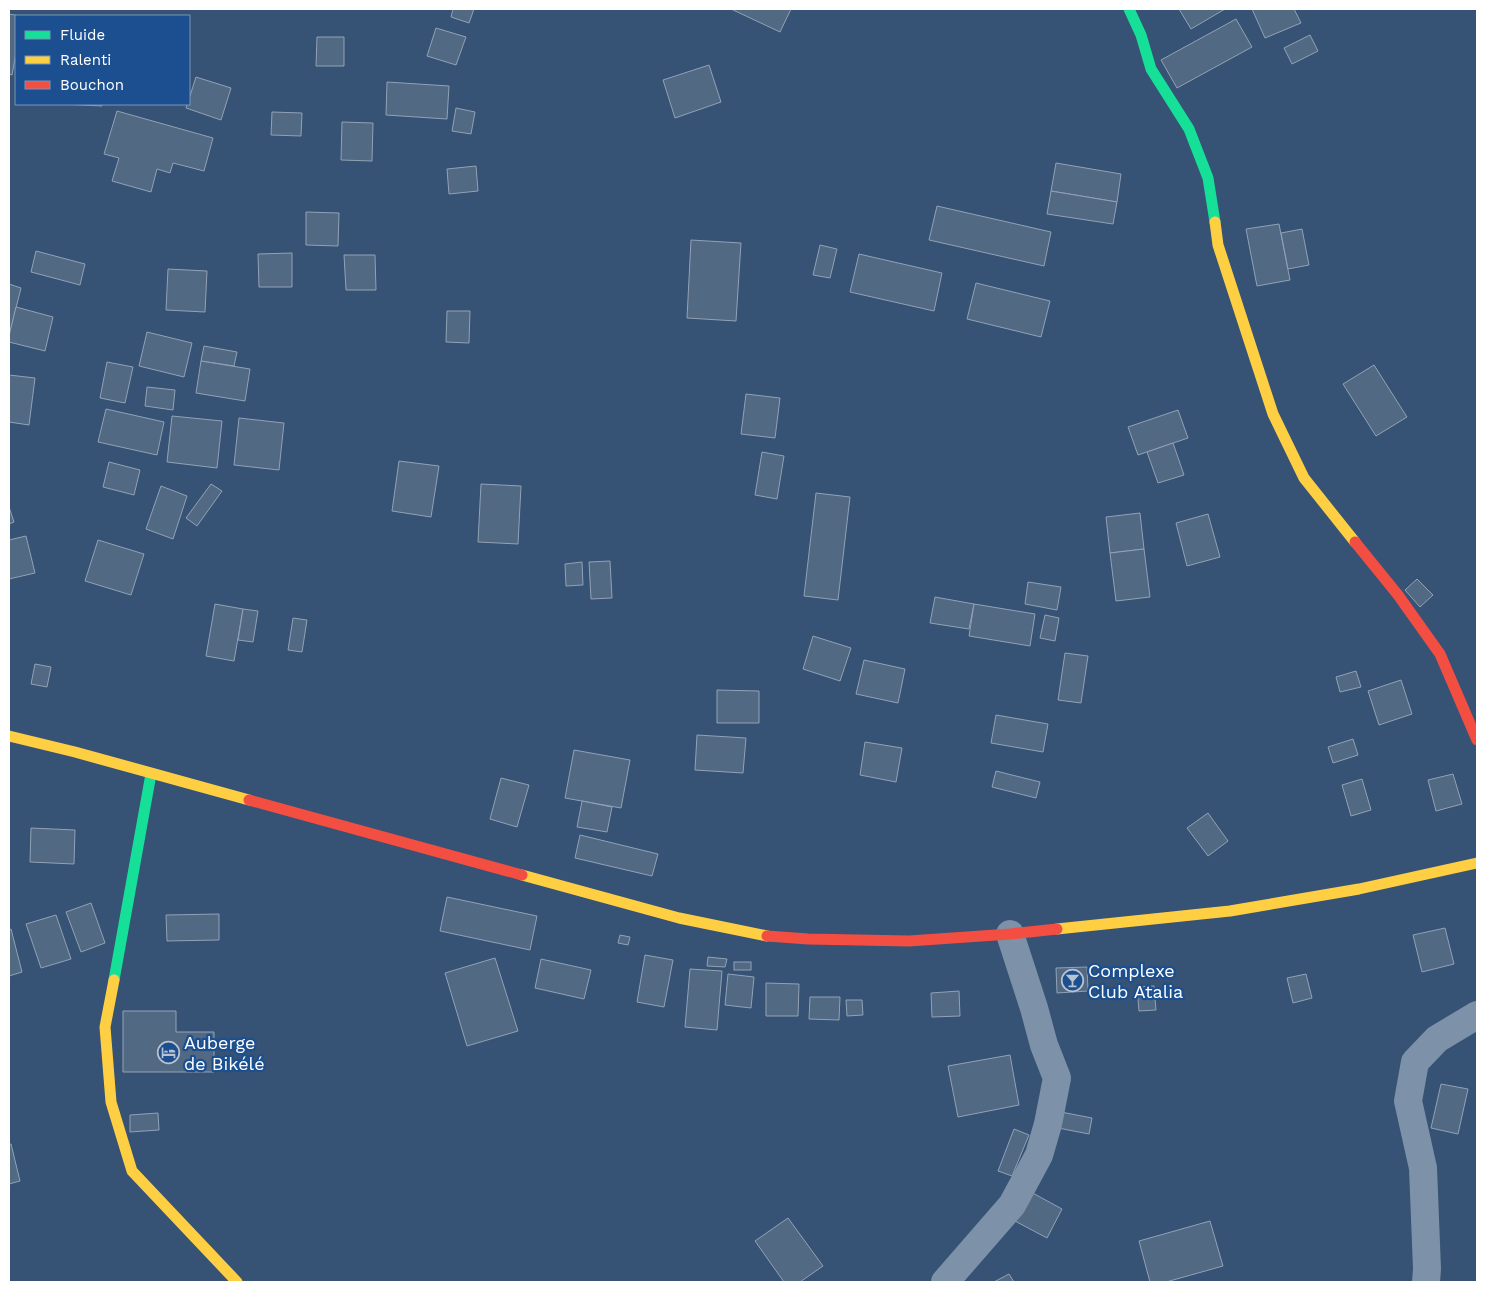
<svg xmlns="http://www.w3.org/2000/svg" width="1486" height="1291" viewBox="0 0 1486 1291" font-family="'Work Sans',sans-serif">
	<style>
		.building { fill: #526984; stroke: #92a2b6 }
		.lines { fill: none; stroke-linecap: round; stroke-linejoin: round }
		.street { stroke: #7d92a8; stroke-width: 28 }
		.fast { stroke: #16e098; stroke-width: 11 }
		.slow { stroke: #ffcf43; stroke-width: 11 }
		.jam { stroke: #f24e42; stroke-width: 11 }
		.labels { text-anchor: middle; dominant-baseline: central; stroke-width: 4.5; stroke-linejoin: round; paint-order: stroke }
		.poi-label { font-size: 18px; fill: #fff; stroke: #1b4f8f; text-anchor: start }
	</style>
	<rect width="100%" height="100%" fill="#365274"/>
	<g class="building">
		<path d="M453 9H474L469 23 451 17Z"/>
		<path d="M731 9H791L780 32Z"/>
		<path d="M1179 9H1225L1191 29Z"/>
		<path d="M1252 9H1294L1301 23 1265 38Z"/>
		<path d="M9 14 20 16H16V53L12 75 9 74Z"/>
		<path d="M1236 19 1252 47 1177 88 1161 60Z"/>
		<path d="M436 28 466 37 456 65 427 56Z"/>
		<path d="M1310 35 1318 51 1292 64 1284 48Z"/>
		<path d="M317 37H344V66H316Z"/>
		<path d="M709 65 721 102 675 118 663 80Z"/>
		<path d="M196 77 231 88 221 120 186 108 187 104H189V99Z"/>
		<path d="M387 82 449 86 447 119 386 115Z"/>
		<path d="M60 104H102V106Z"/>
		<path d="M456 108 475 112 471 134 452 131Z"/>
		<path d="M117 111 213 138 204 171 173 163 170 173 157 169 151 192 112 181 119 158 104 154Z"/>
		<path d="M272 112 302 113 301 136 271 135Z"/>
		<path d="M342 122 373 123 372 161 341 160Z"/>
		<path d="M1056 163 1121 174 1117 202 1051 191Z"/>
		<path d="M476 166 478 191 449 194 447 169Z"/>
		<path d="M1051 191 1117 202 1113 224 1047 214Z"/>
		<path d="M937 206 1051 232 1044 266 929 240Z"/>
		<path d="M306 212 339 213 338 246 306 245Z"/>
		<path d="M1279 224 1290 280 1257 286 1246 229Z"/>
		<path d="M1302 229 1309 265 1288 269 1281 233Z"/>
		<path d="M691 240 741 243 736 321 687 318Z"/>
		<path d="M820 245 837 249 830 278 813 275Z"/>
		<path d="M36 251 85 264 80 285 31 272Z"/>
		<path d="M292 253V287H259L258 254Z"/>
		<path d="M859 254 942 273 934 311 850 292Z"/>
		<path d="M344 255H375L376 290H346Z"/>
		<path d="M168 269 207 271 205 312 166 310Z"/>
		<path d="M976 283 1050 301 1041 337 967 319Z"/>
		<path d="M9 284 21 288 9 336Z"/>
		<path d="M16 307 53 317 45 351 9 342V336Z"/>
		<path d="M447 311H470L469 343 446 342Z"/>
		<path d="M147 332 192 343 184 377 139 366Z"/>
		<path d="M204 346 237 352 234 366 201 361Z"/>
		<path d="M201 361 250 369 245 401 196 393Z"/>
		<path d="M107 362 133 367 125 403 100 398Z"/>
		<path d="M1374 365 1407 417 1376 436 1343 384Z"/>
		<path d="M9 375 35 378 29 425 9 422Z"/>
		<path d="M147 387 175 390 173 410 145 406Z"/>
		<path d="M746 394 780 398 775 438 741 434Z"/>
		<path d="M106 409 164 422 157 455 98 442Z"/>
		<path d="M1178 410 1188 438 1138 455 1128 427Z"/>
		<path d="M172 416 222 421 217 468 167 462Z"/>
		<path d="M239 418 284 423 279 470 234 465Z"/>
		<path d="M1173 443 1184 475 1158 483 1147 452Z"/>
		<path d="M762 452 784 456 777 499 755 495Z"/>
		<path d="M399 461 439 466 431 517 392 511Z"/>
		<path d="M109 462 140 470 134 495 103 487Z"/>
		<path d="M211 484 222 491 197 526 186 518Z"/>
		<path d="M481 484 521 486 518 544 478 542Z"/>
		<path d="M161 486 187 496 173 539 146 529Z"/>
		<path d="M816 493 850 497 838 600 804 596Z"/>
		<path d="M9 507 14 522 9 524Z"/>
		<path d="M1140 513 1144 549 1110 553 1106 517Z"/>
		<path d="M1208 514 1220 557 1187 566 1176 523Z"/>
		<path d="M26 536 35 573 9 579V540Z"/>
		<path d="M98 540 144 554 131 595 85 581Z"/>
		<path d="M1144 549 1150 597 1116 601 1110 553Z"/>
		<path d="M610 561 612 598 591 599 589 562Z"/>
		<path d="M582 562 583 585 566 586 565 564Z"/>
		<path d="M1417 579 1433 595 1420 607 1405 590Z"/>
		<path d="M1028 582 1061 587 1057 610 1025 604Z"/>
		<path d="M935 597 974 604 969 629 930 623Z"/>
		<path d="M215 604 243 609 234 661 206 656Z"/>
		<path d="M974 604 1035 614 1030 646 969 636Z"/>
		<path d="M243 609 258 611 253 642 238 640Z"/>
		<path d="M1045 615 1059 618 1055 641 1040 638Z"/>
		<path d="M293 618 307 620 302 652 288 650Z"/>
		<path d="M813 636 851 648 840 681 803 669Z"/>
		<path d="M1065 653 1088 656 1081 703 1058 700Z"/>
		<path d="M864 660 905 669 898 703 856 694Z"/>
		<path d="M35 664 51 667 47 687 31 684Z"/>
		<path d="M1356 671 1361 687 1340 692 1336 677Z"/>
		<path d="M1401 680 1412 714 1379 725 1368 691Z"/>
		<path d="M717 690 759 691V723H717Z"/>
		<path d="M996 715 1048 724 1043 752 991 743Z"/>
		<path d="M697 735 746 738 743 773 695 770Z"/>
		<path d="M1353 739 1358 755 1333 763 1328 747Z"/>
		<path d="M865 742 902 748 896 782 860 775Z"/>
		<path d="M574 750 630 760 621 808 565 798Z"/>
		<path d="M996 771 1040 782 1036 798 992 787Z"/>
		<path d="M1453 774 1462 804 1436 811 1428 780Z"/>
		<path d="M501 778 529 785 517 827 490 819Z"/>
		<path d="M1362 779 1371 810 1351 816 1342 785Z"/>
		<path d="M582 801 612 807 607 832 577 827Z"/>
		<path d="M1208 813 1228 841 1208 856 1187 828Z"/>
		<path d="M31 828 75 830 74 864 30 862Z"/>
		<path d="M580 835 658 854 652 876 575 858Z"/>
		<path d="M447 897 537 916 530 950 440 931Z"/>
		<path d="M91 903 105 943 81 952 66 912Z"/>
		<path d="M219 914V940L167 941 166 915Z"/>
		<path d="M56 915 71 959 41 968 26 924Z"/>
		<path d="M1445 928 1454 964 1422 972 1413 935Z"/>
		<path d="M11 929 22 972 9 976V930Z"/>
		<path d="M620 935 630 937 628 945 618 943Z"/>
		<path d="M645 955 673 960 664 1007 637 1002Z"/>
		<path d="M708 957 727 959 725 967 707 966Z"/>
		<path d="M495 958 518 1031 467 1046 445 973Z"/>
		<path d="M541 959 591 970 584 999 535 988Z"/>
		<rect x="734" y="962" width="17" height="8"/>
		<path d="M1087 967 1088 991 1057 993 1056 968Z"/>
		<path d="M690 969 722 971 717 1030 685 1027Z"/>
		<path d="M728 974 754 977 751 1008 725 1005Z"/>
		<path d="M1306 974 1312 998 1293 1003 1287 978Z"/>
		<path d="M766 983 799 984 798 1016H766Z"/>
		<path d="M1154 986 1156 1010 1139 1011 1137 987Z"/>
		<path d="M959 991 960 1016 932 1017 931 993Z"/>
		<path d="M810 997H840L839 1020 809 1019Z"/>
		<path d="M846 1000H862L863 1015 847 1016Z"/>
		<path d="M123 1011H176V1032H214V1072H123Z"/>
		<path d="M1010 1055 1019 1105 958 1117 948 1066Z"/>
		<path d="M1441 1084 1468 1089 1458 1134 1431 1128Z"/>
		<path d="M1061 1112 1092 1118 1089 1134 1058 1128Z"/>
		<path d="M158 1113 159 1130 130 1132V1115Z"/>
		<path d="M1014 1129 1029 1135 1012 1176 998 1171Z"/>
		<path d="M9 1144H11L20 1181 9 1184Z"/>
		<path d="M1029 1191 1062 1209 1047 1238 1013 1220Z"/>
		<path d="M788 1218 823 1266 800 1282H784L755 1241Z"/>
		<path d="M1210 1221 1223 1266 1166 1282H1150L1139 1241Z"/>
		<path d="M1009 1274 1014 1282H994Z"/>
	</g>
	<g class="lines">
		<g class="street">
			<path d="M945 1282 1012 1205 1039 1155 1048 1124 1057 1078 1044 1045 1034 1008 1010 934"/>
			<path d="M1426 1282 1427 1269 1423 1168 1408 1101 1415 1062 1437 1039 1477 1015"/>
		</g>
		<g class="fast">
			<path d="M1129 9 1141 35 1151 69 1189 129 1208 178 1215 222"/>
			<path d="M114 980 151 774"/>
		</g>
		<g class="slow">
			<path d="M1215 222 1218 245 1273 414 1304 478 1355 542"/>
			<path d="M9 736 75 752 249 800"/>
			<path d="M522 875 679 918 767 936"/>
			<path d="M1057 929 1230 911 1359 889 1477 863"/>
			<path d="M114 980 105 1027 111 1102 132 1171 237 1282"/>
		</g>
		<g class="jam">
			<path d="M1355 542 1398 595 1440 654 1477 740"/>
			<path d="M249 800 522 875"/>
			<path d="M767 936 808 939 909 941 1010 934 1057 929"/>
		</g>
	</g>
	<defs>
		<symbol id="bar-ring" viewBox="-11 -11 22 22"><circle r="9.5" fill="#1b4f8f" stroke="#b9c2ce" stroke-width="1.5"/><path d="M-6-5H6L.8 .8V4.5H3.5V6h-7V4.5H-.8V.8Z" fill="#b9c2ce"/></symbol>
		<symbol id="hotel-ring" viewBox="-11 -11 22 22"><circle r="9.5" fill="#1b4f8f" stroke="#b9c2ce" stroke-width="1.5"/><path d="M-6-4.5h1.5V1H6V5H4.5V3h-9V5H-6ZM-4 0a1.8 1.8 0 1 1 3.6 0ZM.5 0V-2.5h3Q6-2.5 6 0Z" fill="#b9c2ce"/></symbol>
	</defs>
	<g fill-rule="evenodd">
		<use href="#bar-ring" x="1060" y="968" width="25" height="25"/>
		<use href="#hotel-ring" x="156" y="1040" width="25" height="25"/>
	</g>
	<g class="labels">
		<g class="poi-label">
			<text x="1088" y="970">Complexe<tspan x="1088" dy="21">Club Atalia</tspan></text>
			<text x="184" y="1042">Auberge<tspan x="184" dy="21">de Bikélé</tspan></text>
		</g>
	</g>
	<rect width="1486" height="1291" fill="none" stroke="#ffffff" stroke-width="20"/>
	<rect x="15" y="15" width="175" height="90" fill="#1b4f8f" stroke="#7695bc"/>
	<rect x="25" y="31" width="25" height="8" fill="#16e098" stroke="#7695bc"/>
	<text x="60" y="40" font-size="15" fill="#ffffff">Fluide</text>
	<rect x="25" y="56" width="25" height="8" fill="#ffcf43" stroke="#7695bc"/>
	<text x="60" y="65" font-size="15" fill="#ffffff">Ralenti</text>
	<rect x="25" y="81" width="25" height="8" fill="#f24e42" stroke="#7695bc"/>
	<text x="60" y="90" font-size="15" fill="#ffffff">Bouchon</text>
</svg>
